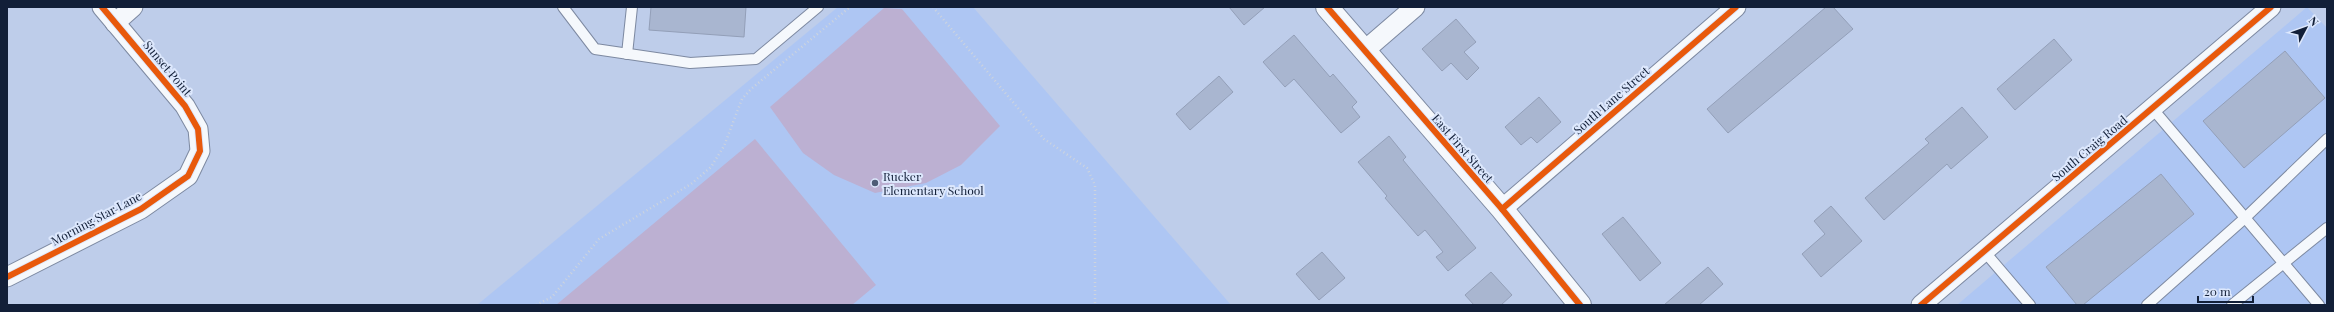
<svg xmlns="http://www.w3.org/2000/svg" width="2334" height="312" viewBox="0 0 2334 312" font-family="'Playfair Display',serif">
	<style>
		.built { fill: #aec6f3 }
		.green { fill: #bcb0d2 }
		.building { fill: #a9b6d0; stroke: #939fb8 }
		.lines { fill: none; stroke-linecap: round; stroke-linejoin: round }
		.service-casing { stroke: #7d89a1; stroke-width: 12 }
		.minor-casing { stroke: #7d89a1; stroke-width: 21 }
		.tertiary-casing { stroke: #7d89a1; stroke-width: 24 }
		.path { stroke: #ced4dd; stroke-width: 2.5; stroke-dasharray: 1 3; stroke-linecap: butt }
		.service { stroke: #f5f8fc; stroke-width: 10 }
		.minor { stroke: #f5f8fc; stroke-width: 19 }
		.tertiary { stroke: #f5f8fc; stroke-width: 22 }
		.cycleway-casing { stroke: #dde8fd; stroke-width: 8 }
		.cycleway { stroke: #e8590c; stroke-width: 6 }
		.poi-dot { fill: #4e5c76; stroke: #dde8fd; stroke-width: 1.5 }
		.labels { text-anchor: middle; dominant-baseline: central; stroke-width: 4; stroke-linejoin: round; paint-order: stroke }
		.street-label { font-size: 12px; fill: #121f38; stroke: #dde8fd }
		.poi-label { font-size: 12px; fill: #121f38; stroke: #dde8fd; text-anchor: start }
	</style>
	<rect width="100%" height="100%" fill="#becdea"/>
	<g class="built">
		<path d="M838 7H973L1231 305H477Z"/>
		<path d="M2307 7 2327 28V305H1957Z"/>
	</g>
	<g class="green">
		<path d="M884 8 902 9 1000 126 961 165 926 183 875 193 834 175 803 153 770 107Z"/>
		<path d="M755 139 876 285 852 305H556Z"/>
	</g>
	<g class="building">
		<path d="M651 7H746L744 37 649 30Z"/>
		<path d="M1229 7H1265L1244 25Z"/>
		<path d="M1826 7H1833L1853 29 1728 133 1707 109Z"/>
		<path d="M1456 19 1476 42 1464 52 1479 68 1467 80 1451 63 1442 71 1422 49Z"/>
		<path d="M1294 35 1330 77 1333 74 1357 102 1352 107 1360 117 1341 133 1294 79 1285 87 1263 62Z"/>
		<path d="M2054 39 2072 60 2015 110 1997 89Z"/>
		<path d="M2285 51 2325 98 2244 168 2203 121Z"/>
		<path d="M1219 76 1233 92 1190 130 1176 114Z"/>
		<path d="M1539 97 1561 122 1537 143 1531 137 1521 145 1505 127Z"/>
		<path d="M1962 107 1988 137 1951 169 1947 164 1884 220 1865 198 1929 143 1925 139Z"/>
		<path d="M1389 136 1406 157 1403 160 1476 248 1448 271 1436 257 1443 252 1425 230 1418 236 1385 198 1387 196 1358 162Z"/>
		<path d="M2161 174 2194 214 2083 305H2077L2046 267Z"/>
		<path d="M1831 206 1862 241 1821 277 1802 254 1825 234 1814 221Z"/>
		<path d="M1623 217 1661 263 1640 281 1602 234Z"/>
		<path d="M1322 252 1345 278 1319 300 1296 274Z"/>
		<path d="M1708 267 1723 284 1699 305H1664Z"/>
		<path d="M1491 272 1512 295 1501 305H1474L1465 295Z"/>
	</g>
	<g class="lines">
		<defs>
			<g id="service">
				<path d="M563 7 595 49 690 63 756 59 818 7"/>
				<path d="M627 54 632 7"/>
				<path d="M2152 108 2319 305"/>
				<path d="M1984 251 2030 305"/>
				<path d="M2147 305 2245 218 2327 139"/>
				<path d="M2232 305 2327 228"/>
			</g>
			<g id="minor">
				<path d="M115 23 133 7"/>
				<path d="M1364 51 1415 7"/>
				<path d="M1502 209 1736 7"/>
				<path d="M7 277 141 209 188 176 200 151 198 129 185 106 102 7"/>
				<path d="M1921 305 2271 7"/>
			</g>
			<path id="tertiary" d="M1327 7 1502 209 1580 305"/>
		</defs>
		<use href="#service" class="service-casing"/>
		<use href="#minor" class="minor-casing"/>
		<use href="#tertiary" class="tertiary-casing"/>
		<g class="path">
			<path d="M933 7 1044 139 1087 168 1095 185V305"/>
			<path d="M536 305 552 297 599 239 691 184 711 167 724 146 742 99 751 89 850 7"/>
		</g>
		<use href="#service" class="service"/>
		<use href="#minor" class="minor"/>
		<use href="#tertiary" class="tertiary"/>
		<defs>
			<g id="cycleway">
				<path d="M1327 7 1502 209 1580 305"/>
				<path d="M1502 209 1736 7"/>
				<path d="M7 277 141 209 188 176 200 151 198 129 185 106 102 7"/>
				<path d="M1921 305 2271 7"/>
			</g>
		</defs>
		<use href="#cycleway" class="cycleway-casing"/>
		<use href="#cycleway" class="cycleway"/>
	</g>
	<circle class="poi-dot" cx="875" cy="183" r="4"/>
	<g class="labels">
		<g class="street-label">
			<text transform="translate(168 68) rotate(50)">Sunset Point</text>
			<text transform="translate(1611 100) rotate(-41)">South Lane Street</text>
			<text transform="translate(1463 148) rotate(49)">East First Street</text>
			<text transform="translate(2089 148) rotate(-40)">South Craig Road</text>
			<text transform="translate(96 218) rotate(-28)">Morning Star Lane</text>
		</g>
		<g class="poi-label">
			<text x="883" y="176">Rucker<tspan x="883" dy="14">Elementary School</tspan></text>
		</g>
	</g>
	<rect width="2334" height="312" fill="none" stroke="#121f38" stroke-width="16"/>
	<g transform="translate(2306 28) rotate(49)" stroke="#dde8fd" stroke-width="3" paint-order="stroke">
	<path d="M0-3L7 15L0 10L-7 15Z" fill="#121f38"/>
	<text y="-6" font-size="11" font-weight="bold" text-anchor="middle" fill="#121f38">N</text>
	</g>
	<path d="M2198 296v6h55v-6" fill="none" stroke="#121f38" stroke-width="2"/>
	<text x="2204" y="296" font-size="12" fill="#121f38" stroke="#dde8fd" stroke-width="3" paint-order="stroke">20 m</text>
</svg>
